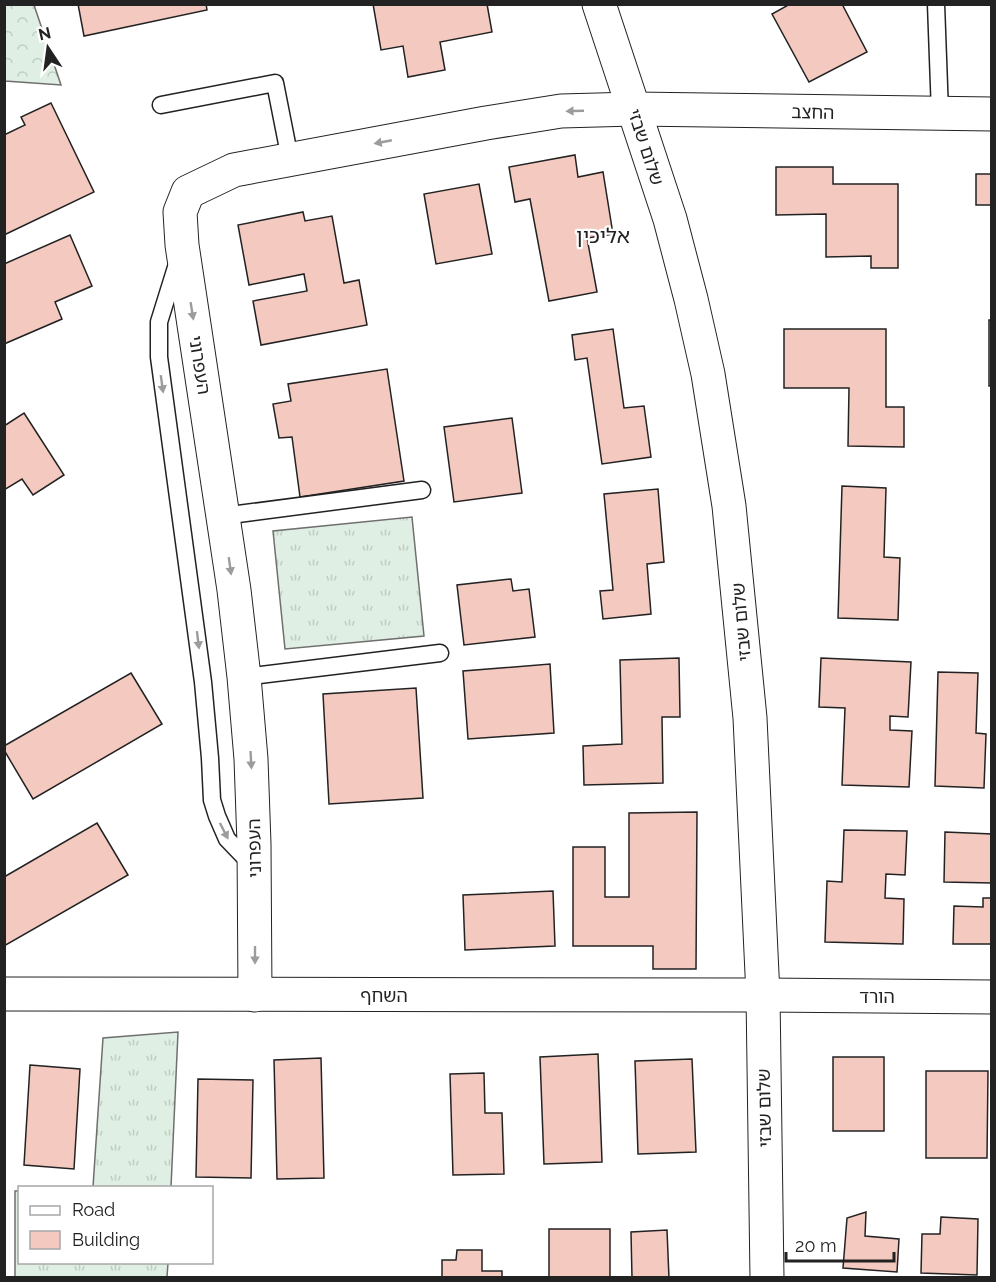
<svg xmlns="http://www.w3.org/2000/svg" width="996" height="1282" viewBox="0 0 996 1282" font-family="Raleway,'Noto Sans Hebrew',sans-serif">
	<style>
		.grass { fill: url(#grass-tufts); stroke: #6f6f6f; stroke-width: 1.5 }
		.forest { fill: url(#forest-crowns); stroke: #6f6f6f; stroke-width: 1.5 }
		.building { fill: #f3c9c0; stroke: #222; stroke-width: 1.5 }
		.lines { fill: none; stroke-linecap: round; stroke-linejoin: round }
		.lane-casing { stroke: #222; stroke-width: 19 }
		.street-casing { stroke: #222; stroke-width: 35 }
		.secondary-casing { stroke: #222; stroke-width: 35 }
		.lane { stroke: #fff; stroke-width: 16 }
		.street { stroke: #fff; stroke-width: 33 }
		.secondary { stroke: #fff; stroke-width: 33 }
		.oneway { fill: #9c9c9c }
		.labels { text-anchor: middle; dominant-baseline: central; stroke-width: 4.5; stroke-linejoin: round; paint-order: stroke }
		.street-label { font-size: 18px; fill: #222; stroke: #fff }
		.quarter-label { font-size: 21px; fill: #222; stroke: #fff }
	</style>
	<defs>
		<pattern id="grass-tufts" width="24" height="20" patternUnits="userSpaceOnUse" patternTransform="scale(1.5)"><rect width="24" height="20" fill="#e0efe3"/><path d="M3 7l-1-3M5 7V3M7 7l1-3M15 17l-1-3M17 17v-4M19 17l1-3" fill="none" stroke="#c0cdc2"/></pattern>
		<pattern id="forest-crowns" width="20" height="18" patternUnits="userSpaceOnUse" patternTransform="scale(1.5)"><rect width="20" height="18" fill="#e0efe3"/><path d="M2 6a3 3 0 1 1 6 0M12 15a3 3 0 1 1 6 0" fill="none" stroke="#c0cdc2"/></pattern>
	</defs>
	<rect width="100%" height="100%" fill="#fff"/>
	<g class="grass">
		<path d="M412 517 424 636 285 649 273 531Z"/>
		<path d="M178 1032 171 1187H93L103 1038Z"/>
		<path d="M15 1191H19L20 1262 168 1263 167 1277H15Z"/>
	</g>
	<path class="forest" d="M4 5H34L61 85 5 81Z"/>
	<g class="building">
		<path d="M78 4H206L207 10 84 36Z"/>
		<path d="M373 4H487L492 32 440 42 445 70 408 77 403 46 381 50Z"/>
		<path d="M790 4H842L867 52 809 82 772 14Z"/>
		<path d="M51 103 94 192 4 235V135L25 125 21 117Z"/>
		<path d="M575 155 578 177 603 172 613 234 587 238 597 292 549 301 530 199 515 202 509 167Z"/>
		<path d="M776 167H833V184H898V268H871V256L826 257V214L776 215Z"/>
		<rect x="976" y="174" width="16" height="31"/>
		<path d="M479 184 492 254 436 264 424 194Z"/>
		<path d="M303 212 305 221 332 216 344 283 359 280 367 325 261 345 253 301 307 291 304 274 249 285 238 225Z"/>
		<path d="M70 235 92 286 55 302 62 319 4 344V264Z"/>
		<rect x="989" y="320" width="3" height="66"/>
		<path d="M613 329 624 408 644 406 651 457 602 464 587 358 575 360 572 335Z"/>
		<path d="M784 329H886V407H904V447L848 446 849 388H784Z"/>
		<path d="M387 369 404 481 300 497 292 437 279 438 273 404 291 401 288 384Z"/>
		<path d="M24 413 64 475 33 495 22 479 4 490V426Z"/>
		<path d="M512 418 522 493 454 502 444 427Z"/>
		<path d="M842 486 886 488 884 557 900 558 898 620 838 618Z"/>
		<path d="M658 489 664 562 647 564 651 614 603 619 600 591 613 590 604 494Z"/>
		<path d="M511 579 513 591 529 589 535 637 464 645 457 585Z"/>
		<path d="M679 658 680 717H662L663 783 584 785 583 746 622 744 620 660Z"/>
		<path d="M821 658 911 662 908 717 890 716V730L912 731 909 787 842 785 845 708 819 707Z"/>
		<path d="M550 664 554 733 468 739 463 671Z"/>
		<path d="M938 672 978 673 976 733 986 734 984 788 935 786Z"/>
		<path d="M131 673 162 724 33 799 4 750V746Z"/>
		<path d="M416 688 423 798 329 804 323 694Z"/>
		<path d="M697 812 696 969H653V946H573V847H605V897H629V813Z"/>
		<path d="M97 823 128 875 4 946V877Z"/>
		<path d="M844 830 907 831 905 875 886 874 885 898 904 899 903 944 825 942 827 881 842 882Z"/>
		<path d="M945 832 992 834V883L944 882Z"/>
		<path d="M553 891 555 946 465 950 463 895Z"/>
		<path d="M983 898H992V944H953L954 906 983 907Z"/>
		<path d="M598 1054 602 1162 544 1164 540 1057Z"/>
		<rect x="833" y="1057" width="51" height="74"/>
		<path d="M321 1058 324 1178 277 1179 274 1060Z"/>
		<path d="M692 1059 696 1152 638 1154 635 1061Z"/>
		<path d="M30 1065 80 1069 74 1169 24 1165Z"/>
		<path d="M926 1071H988L987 1158H926Z"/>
		<path d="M484 1073 485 1113H502L504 1174 453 1175 450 1074Z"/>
		<path d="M198 1079 253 1080 251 1178 196 1177Z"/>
		<path d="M866 1212 865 1236 899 1239 897 1272 843 1268 847 1218Z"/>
		<path d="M941 1217 978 1219 977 1275 921 1273 922 1234H940Z"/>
		<rect x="549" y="1229" width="61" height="49"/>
		<path d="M667 1230 669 1278H632L631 1232Z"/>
		<path d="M457 1250H482V1271H502V1278H442V1260H456Z"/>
	</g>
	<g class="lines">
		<defs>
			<g id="lane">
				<path d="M936 4 940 113"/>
				<path d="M161 105 275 83 290 159"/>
				<path d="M178 261 159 322V357L203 682 210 758 212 800 217 816 227 839 253 866"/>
				<path d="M223 516 422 490"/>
				<path d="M244 677 440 653"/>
			</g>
			<g id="street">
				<path d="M4 994 763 995 992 997"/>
				<path d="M255 995 254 844 251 759 244 677 234 590 182 245 180 212 188 192 234 170 486 123 561 111 634 109 992 114"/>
			</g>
			<path id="secondary" d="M599 4 670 219 691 299 708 374 729 506 750 718 763 995 767 1278"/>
		</defs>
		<use href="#lane" class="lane-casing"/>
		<use href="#street" class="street-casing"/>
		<use href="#secondary" class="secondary-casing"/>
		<use href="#lane" class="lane"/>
		<use href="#street" class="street"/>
		<use href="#secondary" class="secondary"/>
	</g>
	<defs><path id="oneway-solid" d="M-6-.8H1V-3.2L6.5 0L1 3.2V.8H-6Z" transform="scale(1.5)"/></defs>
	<g class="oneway">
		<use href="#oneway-solid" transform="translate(575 111) rotate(178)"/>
		<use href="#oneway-solid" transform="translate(383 142) rotate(169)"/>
		<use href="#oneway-solid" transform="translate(192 311) rotate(81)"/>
		<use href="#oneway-solid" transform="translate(162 384) rotate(82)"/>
		<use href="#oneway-solid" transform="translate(230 566) rotate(82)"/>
		<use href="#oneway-solid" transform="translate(198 640) rotate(83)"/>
		<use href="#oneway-solid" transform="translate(251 760) rotate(87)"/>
		<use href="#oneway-solid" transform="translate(224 831) rotate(63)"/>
		<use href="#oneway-solid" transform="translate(255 955) rotate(90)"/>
	</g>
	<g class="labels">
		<g class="street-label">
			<text transform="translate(813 112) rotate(1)">החצב</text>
			<text transform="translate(646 147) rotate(72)">שלום שבזי</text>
			<text transform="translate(200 365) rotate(81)">העפרוני</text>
			<text transform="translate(741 622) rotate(-95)">שלום שבזי</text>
			<text transform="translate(254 848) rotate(-91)">העפרוני</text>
			<text x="384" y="995">השחף</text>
			<text x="877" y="996">הורד</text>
			<text transform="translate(764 1108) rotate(-91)">שלום שבזי</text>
		</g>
		<g class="quarter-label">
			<text x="603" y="235">אליכין</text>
		</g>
	</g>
	<rect width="996" height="1282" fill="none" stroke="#222222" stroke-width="12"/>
	<rect x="18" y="1186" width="195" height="78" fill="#ffffff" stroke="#a7a7a7" stroke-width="1.5"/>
	<rect x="30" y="1206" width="30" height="9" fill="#ffffff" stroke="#a7a7a7" stroke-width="1.5"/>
	<text x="72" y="1216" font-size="18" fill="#222222">Road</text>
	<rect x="30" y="1231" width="30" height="18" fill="#f3c9c0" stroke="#a7a7a7" stroke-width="1.5"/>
	<text x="72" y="1246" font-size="18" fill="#222222">Building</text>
	<g transform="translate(48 48) rotate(347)" stroke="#ffffff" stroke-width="4.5" paint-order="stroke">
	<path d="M0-4.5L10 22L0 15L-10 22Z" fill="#222222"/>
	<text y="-9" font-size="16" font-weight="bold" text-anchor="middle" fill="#222222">N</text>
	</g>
	<path d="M786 1252v9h108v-9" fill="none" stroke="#222222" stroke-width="3"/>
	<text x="795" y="1252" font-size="18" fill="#222222" stroke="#ffffff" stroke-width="4.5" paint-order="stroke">20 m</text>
</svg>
